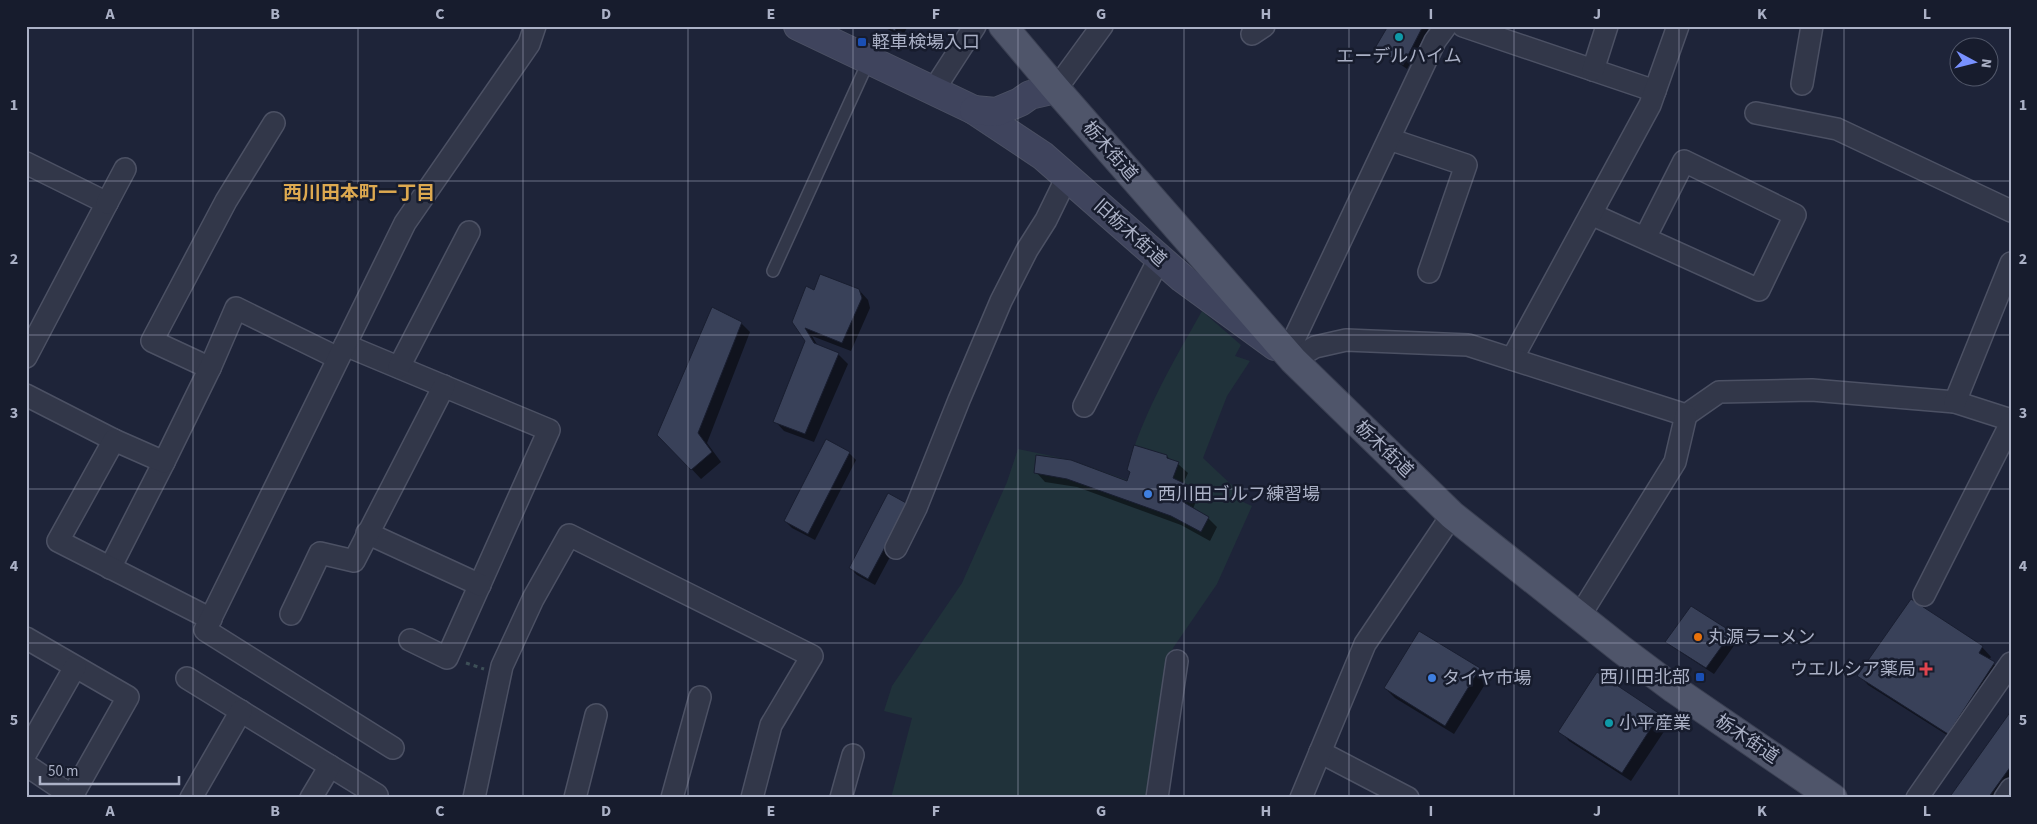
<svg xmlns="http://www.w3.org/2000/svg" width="2037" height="824" viewBox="0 0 2037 824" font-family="'Source Sans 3','Noto Sans JP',sans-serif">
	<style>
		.green { fill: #20323a }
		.shadow { fill: #0007 }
		.building { fill: #394159; stroke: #191e30 }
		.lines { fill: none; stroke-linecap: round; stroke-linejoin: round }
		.lane-casing { stroke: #4c5164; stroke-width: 14 }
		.street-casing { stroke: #4c5164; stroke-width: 24 }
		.secondary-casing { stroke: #4c5164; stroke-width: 30 }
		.primary-casing { stroke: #3b4053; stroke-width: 30 }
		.path { stroke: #3d4f57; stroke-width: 3; stroke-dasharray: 4 4; stroke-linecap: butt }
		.lane { stroke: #323749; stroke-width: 11 }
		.street { stroke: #323749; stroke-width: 21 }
		.secondary { stroke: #3f445d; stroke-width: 28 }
		.primary { stroke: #4f556a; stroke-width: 28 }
		.rail-casing { stroke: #535971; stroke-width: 5.5 }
		.rail { stroke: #171c2d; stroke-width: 4; stroke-dasharray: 11; stroke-linecap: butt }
		.grid { fill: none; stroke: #abb1c6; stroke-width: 1; stroke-opacity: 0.55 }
		.culture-dot { fill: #0f9aa8; stroke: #171c2d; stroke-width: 2 }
		.transit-dot { fill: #1a4fb4; stroke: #171c2d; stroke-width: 2 }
		.shop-dot { fill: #3f7fe0; stroke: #171c2d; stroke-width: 2 }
		.food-dot { fill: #e8710a; stroke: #171c2d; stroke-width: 2 }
		.health-dot { fill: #e0444e; stroke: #171c2d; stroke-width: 2 }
		.labels { text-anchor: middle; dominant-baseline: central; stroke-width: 5; stroke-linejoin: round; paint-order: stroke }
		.poi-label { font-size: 18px; fill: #abb1c6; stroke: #171c2d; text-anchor: start }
		.street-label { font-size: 18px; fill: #abb1c6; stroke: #171c2d }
		.neighbourhood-label { font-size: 19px; font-weight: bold; fill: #dda950; stroke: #171c2d }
		.neatline { fill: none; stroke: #abb1c6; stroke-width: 2 }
		.grid-label { font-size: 16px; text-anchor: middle; font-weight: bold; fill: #abb1c6 }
	</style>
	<rect width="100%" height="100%" fill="#1e2439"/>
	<path class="green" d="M1202 311 1241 345 1235 356 1250 361 1227 396 1203 458 1237 490 1234 498 1252 506 1217 584 1173 648 1146 798H891L912 718 884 711 892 686 962 583 1007 482 1018 449 1071 460 1127 480 1130 472 1127 470C1143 413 1173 362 1202 311Z"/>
	<g class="shadow">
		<path d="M882 26H908L902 37Z"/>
		<path d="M1389 26H1427L1429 28 1407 69 1377 48Z"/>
		<path d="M859 290 868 300 870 308 851 351 812 336 818 346 838 354 848 364 814 442 784 431 775 421 806 341 793 322 815 292Z"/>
		<path d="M741 323 750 332 707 443 721 462 701 479 659 434Z"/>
		<path d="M849 453 856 460 815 540 792 528 785 521Z"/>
		<path d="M1167 456 1171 461 1178 464 1188 473 1183 484 1189 487 1198 496 1193 509 1208 518 1217 527 1210 541 1181 525 1077 487 1045 482 1036 472 1128 482Z"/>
		<path d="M914 512 875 585 857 575 850 568Z"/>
		<path d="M1420 632 1479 669 1489 678 1454 734 1395 698 1385 688Z"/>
		<path d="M1731 633 1738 640 1714 674 1674 648 1667 641Z"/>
		<path d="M1982 647 1991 657 1989 660 2003 672 1958 742 1868 685 1859 675Z"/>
		<path d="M1597 674 1659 715 1669 724 1631 781 1569 741 1560 731Z"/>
		<path d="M2011 713V782L2000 798H1951Z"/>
	</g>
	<g class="building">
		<path d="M886 26H897L895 31Z"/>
		<path d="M1388 26H1423L1403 65 1375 48Z"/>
		<path d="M820 274 859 289 862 298 842 343 805 328 814 343 839 353 805 434 773 422 805 341 792 322 806 286 814 290Z"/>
		<path d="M712 307 742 322 698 433 712 452 691 470 657 435Z"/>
		<path d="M826 439 850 452 808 534 784 521Z"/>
		<path d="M1134 445 1167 455V458L1179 462 1173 478 1190 486 1183 502 1209 517 1201 532 1171 516 1067 479 1034 473 1036 455 1071 460 1127 481 1130 472 1127 470Z"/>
		<path d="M888 493 908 504 868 579 849 568Z"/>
		<path d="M1911 599 1983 646 1979 653 1995 662 1948 734 1857 676Z"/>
		<path d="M1691 606 1732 632 1706 668 1665 642Z"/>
		<path d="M1419 631 1480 668 1445 726 1384 688Z"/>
		<path d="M1597 672 1660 714 1622 773 1558 732Z"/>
		<path d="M2011 711V766L1988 798H1949Z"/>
	</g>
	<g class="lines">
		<defs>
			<path id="lane" d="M773 271 869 60"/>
			<g id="street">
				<path d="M1463 26 1655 91"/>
				<path d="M1252 34 1264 26"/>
				<path d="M1593 70 1607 26"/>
				<path d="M1802 84 1812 26"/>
				<path d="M1056 89 1102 26"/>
				<path d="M933 91 975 26"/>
				<path d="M1756 113 1837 129 2011 211"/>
				<path d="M1389 139 1466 165 1429 272"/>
				<path d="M26 163 107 203 26 357"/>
				<path d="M107 203 125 169"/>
				<path d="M1591 214 1759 290 1795 215 1684 161 1645 238"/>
				<path d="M345 345 549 430 447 658 410 640"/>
				<path d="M1287 354 1435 41 1446 26"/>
				<path d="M1512 359 1650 105 1678 26"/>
				<path d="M1293 360 1315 347 1346 340 1468 345 1686 415 1719 392 1812 390 1955 402 2011 420"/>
				<path d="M399 367 469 232"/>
				<path d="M210 368 152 341 226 201 274 123"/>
				<path d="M26 395 114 440"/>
				<path d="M1955 402 2011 263"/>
				<path d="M1084 406 1159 259"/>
				<path d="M367 533 480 585"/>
				<path d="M896 548 916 508 959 400 1001 301 1027 250 1046 220 1067 177"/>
				<path d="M110 568 164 462"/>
				<path d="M1924 595 2011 423"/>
				<path d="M291 614 320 553 354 561 444 386"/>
				<path d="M1579 617 1675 462 1686 415"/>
				<path d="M211 619 58 541 114 440 164 462 210 368 236 308 338 358"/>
				<path d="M26 638 128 697 72 796"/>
				<path d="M187 678 377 795 376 798"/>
				<path d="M393 748 205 630 405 223 529 44 535 26"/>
				<path d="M1320 752 1408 798"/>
				<path d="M26 753 75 667"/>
				<path d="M26 765 75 798"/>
				<path d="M191 798 241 711"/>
				<path d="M311 798 330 766"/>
				<path d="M474 798 502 666 533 599 569 535 812 656 771 725 752 798"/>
				<path d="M575 798 596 715"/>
				<path d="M672 798 700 697"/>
				<path d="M841 798 853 755"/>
				<path d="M1157 798 1177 661"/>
				<path d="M1301 798 1365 644 1452 515"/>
				<path d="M1917 798 2011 663"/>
				<path d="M2005 798 2011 789"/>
			</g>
			<g id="secondary">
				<path d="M798 26 974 110 1043 156 1182 278 1275 346"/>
				<path d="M974 110 996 112 1020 102 1030 95 1056 89"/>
			</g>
			<path id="primary" d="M1003 26 1056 89 1293 360 1452 515 1622 650 1674 689 1833 798"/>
		</defs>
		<use href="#lane" class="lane-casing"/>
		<use href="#street" class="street-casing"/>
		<use href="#secondary" class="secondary-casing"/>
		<use href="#primary" class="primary-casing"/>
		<path class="path" d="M466 663 484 669"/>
		<use href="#lane" class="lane"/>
		<use href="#street" class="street"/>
		<use href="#secondary" class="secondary"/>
		<use href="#primary" class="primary"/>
		<defs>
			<path id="rail" d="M26 797 27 798"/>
		</defs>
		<use href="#rail" class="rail-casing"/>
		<use href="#rail" class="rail"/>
	</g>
	<path class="grid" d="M193 26V798M358 26V798M523 26V798M688 26V798M853 26V798M1018 26V798M1184 26V798M1349 26V798M1514 26V798M1679 26V798M1844 26V798M26 181H2011M26 335H2011M26 489H2011M26 643H2011"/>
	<g class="culture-dot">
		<circle cx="1399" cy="37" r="5"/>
		<circle cx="1609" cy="723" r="5"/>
	</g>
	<g class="transit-dot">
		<rect x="857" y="37" width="10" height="10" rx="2.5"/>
		<rect x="1695" y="672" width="10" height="10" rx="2.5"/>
	</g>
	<g class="shop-dot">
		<circle cx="1148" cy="494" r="5"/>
		<circle cx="1432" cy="678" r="5"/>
	</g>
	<circle class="food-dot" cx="1698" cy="637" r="5"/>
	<path class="health-dot" d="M1923.5 661.5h5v5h5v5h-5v5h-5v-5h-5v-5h5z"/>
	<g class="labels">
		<g class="poi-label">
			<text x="872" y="42">軽車検場入口</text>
			<text x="1399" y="56" text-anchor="middle">エーデルハイム</text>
			<text x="1158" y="494">西川田ゴルフ練習場</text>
			<text x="1708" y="637">丸源ラーメン</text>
			<text x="1916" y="669" text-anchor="end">ウエルシア薬局</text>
			<text x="1690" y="677" text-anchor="end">西川田北部</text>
			<text x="1442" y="678">タイヤ市場</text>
			<text x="1619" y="723">小平産業</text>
		</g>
		<g class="street-label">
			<text transform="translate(1110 151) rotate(49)">栃木街道</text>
			<text transform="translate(1130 233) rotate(42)">旧栃木街道</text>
			<text transform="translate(1384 449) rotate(44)">栃木街道</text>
			<text transform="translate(1747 739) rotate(34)">栃木街道</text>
		</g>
		<g class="neighbourhood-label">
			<text x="359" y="193">西川田本町一丁目</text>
		</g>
	</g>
	<rect width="2037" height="824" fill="none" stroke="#171c2d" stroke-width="55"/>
	<g transform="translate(1974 62) rotate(97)"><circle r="24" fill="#171c2d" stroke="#52586a"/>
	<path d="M0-4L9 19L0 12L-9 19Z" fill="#7891ff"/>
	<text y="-8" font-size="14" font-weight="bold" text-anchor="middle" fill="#abb1c6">N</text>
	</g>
	<path d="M40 776v8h139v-8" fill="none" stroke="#abb1c6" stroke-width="2.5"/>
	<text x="48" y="776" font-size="15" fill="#abb1c6" stroke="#171c2d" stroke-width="4" paint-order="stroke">50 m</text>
	<rect x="28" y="28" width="1982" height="768" class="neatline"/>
	<g class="grid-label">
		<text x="110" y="19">A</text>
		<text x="275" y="19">B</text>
		<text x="440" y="19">C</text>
		<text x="606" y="19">D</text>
		<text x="771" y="19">E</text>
		<text x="936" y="19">F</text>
		<text x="1101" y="19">G</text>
		<text x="1266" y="19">H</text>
		<text x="1431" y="19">I</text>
		<text x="1597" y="19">J</text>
		<text x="1762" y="19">K</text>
		<text x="1927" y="19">L</text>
		<text x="14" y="110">1</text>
		<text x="2023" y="110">1</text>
		<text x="14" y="264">2</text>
		<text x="2023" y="264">2</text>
		<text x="14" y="418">3</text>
		<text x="2023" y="418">3</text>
		<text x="14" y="571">4</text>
		<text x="2023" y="571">4</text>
		<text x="14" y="725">5</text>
		<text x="2023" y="725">5</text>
		<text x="110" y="816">A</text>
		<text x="275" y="816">B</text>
		<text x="440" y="816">C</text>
		<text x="606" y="816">D</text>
		<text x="771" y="816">E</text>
		<text x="936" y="816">F</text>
		<text x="1101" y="816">G</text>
		<text x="1266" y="816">H</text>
		<text x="1431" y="816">I</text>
		<text x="1597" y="816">J</text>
		<text x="1762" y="816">K</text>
		<text x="1927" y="816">L</text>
	</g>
</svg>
